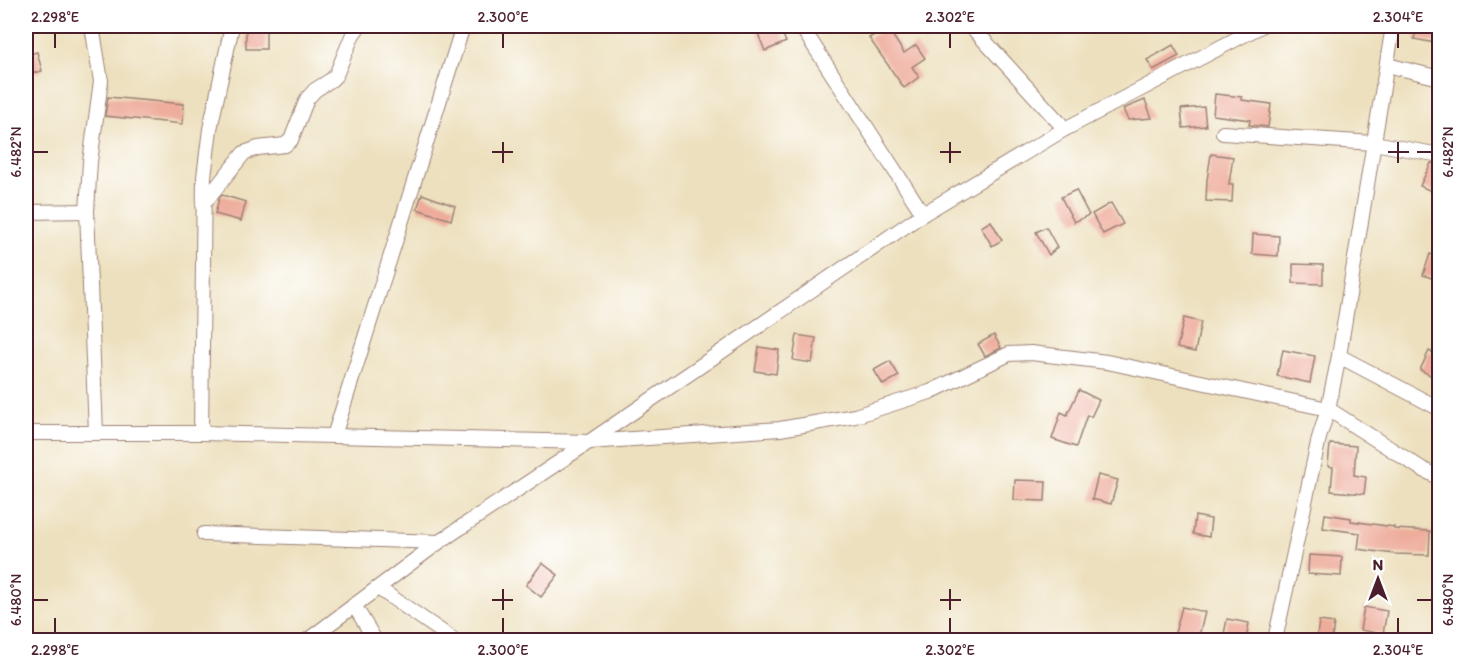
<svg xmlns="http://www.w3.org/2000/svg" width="1465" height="666" viewBox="0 0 1465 666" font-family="Itim,sans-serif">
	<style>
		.building { fill: #eeac9b }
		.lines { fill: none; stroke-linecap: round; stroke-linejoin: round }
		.street-casing { stroke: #9c8074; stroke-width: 16 }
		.street { stroke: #fff; stroke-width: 14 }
		.ticks { fill: none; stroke: #4a1f2b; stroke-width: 2 }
		.neatline { fill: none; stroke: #4a1f2b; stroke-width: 2 }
		.ticks-label { font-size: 15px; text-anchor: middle; fill: #4a1f2b }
	</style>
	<rect width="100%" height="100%" fill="#fff"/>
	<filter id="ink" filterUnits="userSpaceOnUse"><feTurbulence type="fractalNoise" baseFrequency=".0167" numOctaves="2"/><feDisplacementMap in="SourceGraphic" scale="12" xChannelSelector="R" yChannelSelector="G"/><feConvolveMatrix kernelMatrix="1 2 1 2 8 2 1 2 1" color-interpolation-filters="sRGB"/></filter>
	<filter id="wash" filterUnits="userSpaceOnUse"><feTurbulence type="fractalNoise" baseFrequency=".008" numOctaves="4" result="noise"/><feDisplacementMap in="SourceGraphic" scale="24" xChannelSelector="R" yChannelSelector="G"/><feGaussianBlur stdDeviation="1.35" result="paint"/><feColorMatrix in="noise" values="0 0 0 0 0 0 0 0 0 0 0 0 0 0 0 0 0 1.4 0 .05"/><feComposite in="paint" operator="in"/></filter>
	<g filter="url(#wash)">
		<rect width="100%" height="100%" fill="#ede0be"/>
		<g id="blocks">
			<g class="building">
				<rect x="246" y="26" width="20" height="23"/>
				<path d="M755 26H779L786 42 765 51Z"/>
				<path d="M1417 26H1437L1435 43 1414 39Z"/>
				<path d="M887 27 904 53 916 45 925 58 912 67 919 77 904 88 869 38Z"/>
				<path d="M1173 45 1179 56 1153 70 1147 60Z"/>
				<path d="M37 52 42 71 26 75V55Z"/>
				<path d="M1215 94 1242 97V100L1271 104 1268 127 1249 125 1250 120 1213 115Z"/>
				<path d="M108 97 184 104 183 124 105 116Z"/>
				<path d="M1145 100 1152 118 1128 120 1123 109Z"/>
				<path d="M1204 107 1206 126 1183 128 1181 109Z"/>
				<path d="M1211 154 1233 157 1229 184H1233L1232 202 1206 201 1207 180Z"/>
				<path d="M1431 163 1440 164V195L1420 186Z"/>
				<path d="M1076 190 1089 215 1074 222 1061 197Z"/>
				<path d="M422 194 455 206 451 220 417 209Z"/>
				<path d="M222 195 246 202 241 221 215 214 219 198Z"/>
				<path d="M1111 203 1123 224 1103 234 1092 214Z"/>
				<path d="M991 221 1002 240 992 246 981 227Z"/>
				<path d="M1046 227 1057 247 1049 255 1036 232Z"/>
				<path d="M1253 234 1279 236 1278 256 1252 254Z"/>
				<path d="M1430 254 1440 257V281L1423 275Z"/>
				<path d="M1293 264 1323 265V284L1293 283Z"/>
				<path d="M1184 318 1201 322 1195 352 1177 348Z"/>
				<path d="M797 335 816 338 812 363 793 360Z"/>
				<path d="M994 335 1001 348 985 356 978 344Z"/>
				<path d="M759 347 779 350 776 374 755 371Z"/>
				<path d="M1283 350 1315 356 1310 383 1277 376Z"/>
				<path d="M1429 351 1440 356V370L1436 378 1420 370Z"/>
				<path d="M890 361 899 376 883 385 874 370Z"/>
				<path d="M1079 390 1099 400 1091 417 1087 415 1076 447 1052 439 1061 412 1067 415Z"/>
				<path d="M1330 444 1356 446 1354 475 1366 477 1364 494 1331 491 1333 467 1328 466Z"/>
				<path d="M1098 475 1118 480 1111 504 1092 499Z"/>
				<path d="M1015 480 1046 481 1045 501 1014 500Z"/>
				<path d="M1325 514 1351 518V521L1394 527V529L1430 531 1429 555 1394 554 1358 549 1360 533 1323 528Z"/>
				<path d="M1195 516 1211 519 1209 537 1193 534Z"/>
				<path d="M1309 555 1342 557 1341 576 1308 574Z"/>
				<path d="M542 563 558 575 541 597 526 585Z"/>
				<path d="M1182 607 1205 612 1198 640H1173Z"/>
				<path d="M1364 607 1387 611 1383 634 1360 630Z"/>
				<path d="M1227 619 1249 623 1246 640 1223 639Z"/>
				<path d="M1319 621 1334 623 1332 638 1317 636Z"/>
			</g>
		</g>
	</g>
	<g filter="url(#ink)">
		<use href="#blocks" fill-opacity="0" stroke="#9c8074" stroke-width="1.5"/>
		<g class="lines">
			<defs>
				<g id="street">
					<path d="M92 26 101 81 90 162 87 211 96 433"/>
					<path d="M801 26 923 214"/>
					<path d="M971 26 1065 129"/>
					<path d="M1387 65 1440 78"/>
					<path d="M1223 133 1374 143 1440 155"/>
					<path d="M203 204 244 153 258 148 285 145 291 140 307 99 315 90 331 80 336 75 353 34 359 26"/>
					<path d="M26 212 87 211"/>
					<path d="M1339 356 1440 409"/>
					<path d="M26 433H201L589 442 780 429 855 416 930 392 1009 354 1031 353 1107 362 1328 409 1422 469 1440 478"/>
					<path d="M201 433 204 177 210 129 232 26"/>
					<path d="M334 436 463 26"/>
					<path d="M204 534 439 542"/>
					<path d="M378 588 454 640"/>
					<path d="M354 605 375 640"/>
					<path d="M308 640 439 542 589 442 923 214 1065 129 1261 26"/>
					<path d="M1275 640 1319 438 1328 409 1339 356 1393 26"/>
				</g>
			</defs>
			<use href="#street" class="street-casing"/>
			<use href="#street" class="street"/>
		</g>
	</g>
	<path class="ticks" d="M55 33V48M503 33V48M950 33V48M1398 33V48M503 142V163M950 142V163M1398 142V163M33 152H48M492 152H513M940 152H961M1388 152H1409M1417 152H1432M503 589V610M950 589V610M33 600H48M492 600H513M940 600H961M1417 600H1432M55 618V633M503 618V633M950 618V633M1398 618V633"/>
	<rect width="1465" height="666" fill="none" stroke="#fff" stroke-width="66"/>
	<g transform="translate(1378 579)" stroke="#ffffff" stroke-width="4.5" paint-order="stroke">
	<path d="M0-4.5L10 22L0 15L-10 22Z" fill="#4a1f2b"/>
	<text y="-9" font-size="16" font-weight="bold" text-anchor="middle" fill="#4a1f2b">N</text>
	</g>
	<rect x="33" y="33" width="1399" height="600" class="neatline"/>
	<g class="ticks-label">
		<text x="55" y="22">2.298°E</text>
		<text x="503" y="22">2.300°E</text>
		<text x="950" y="22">2.302°E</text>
		<text x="1398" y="22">2.304°E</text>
		<text transform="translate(16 152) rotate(-90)" y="5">6.482°N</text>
		<text transform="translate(1448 152) rotate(-90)" y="5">6.482°N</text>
		<text transform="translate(16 600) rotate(-90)" y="5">6.480°N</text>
		<text transform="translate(1448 600) rotate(-90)" y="5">6.480°N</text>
		<text x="55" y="655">2.298°E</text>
		<text x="503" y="655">2.300°E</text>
		<text x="950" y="655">2.302°E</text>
		<text x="1398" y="655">2.304°E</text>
	</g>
</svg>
